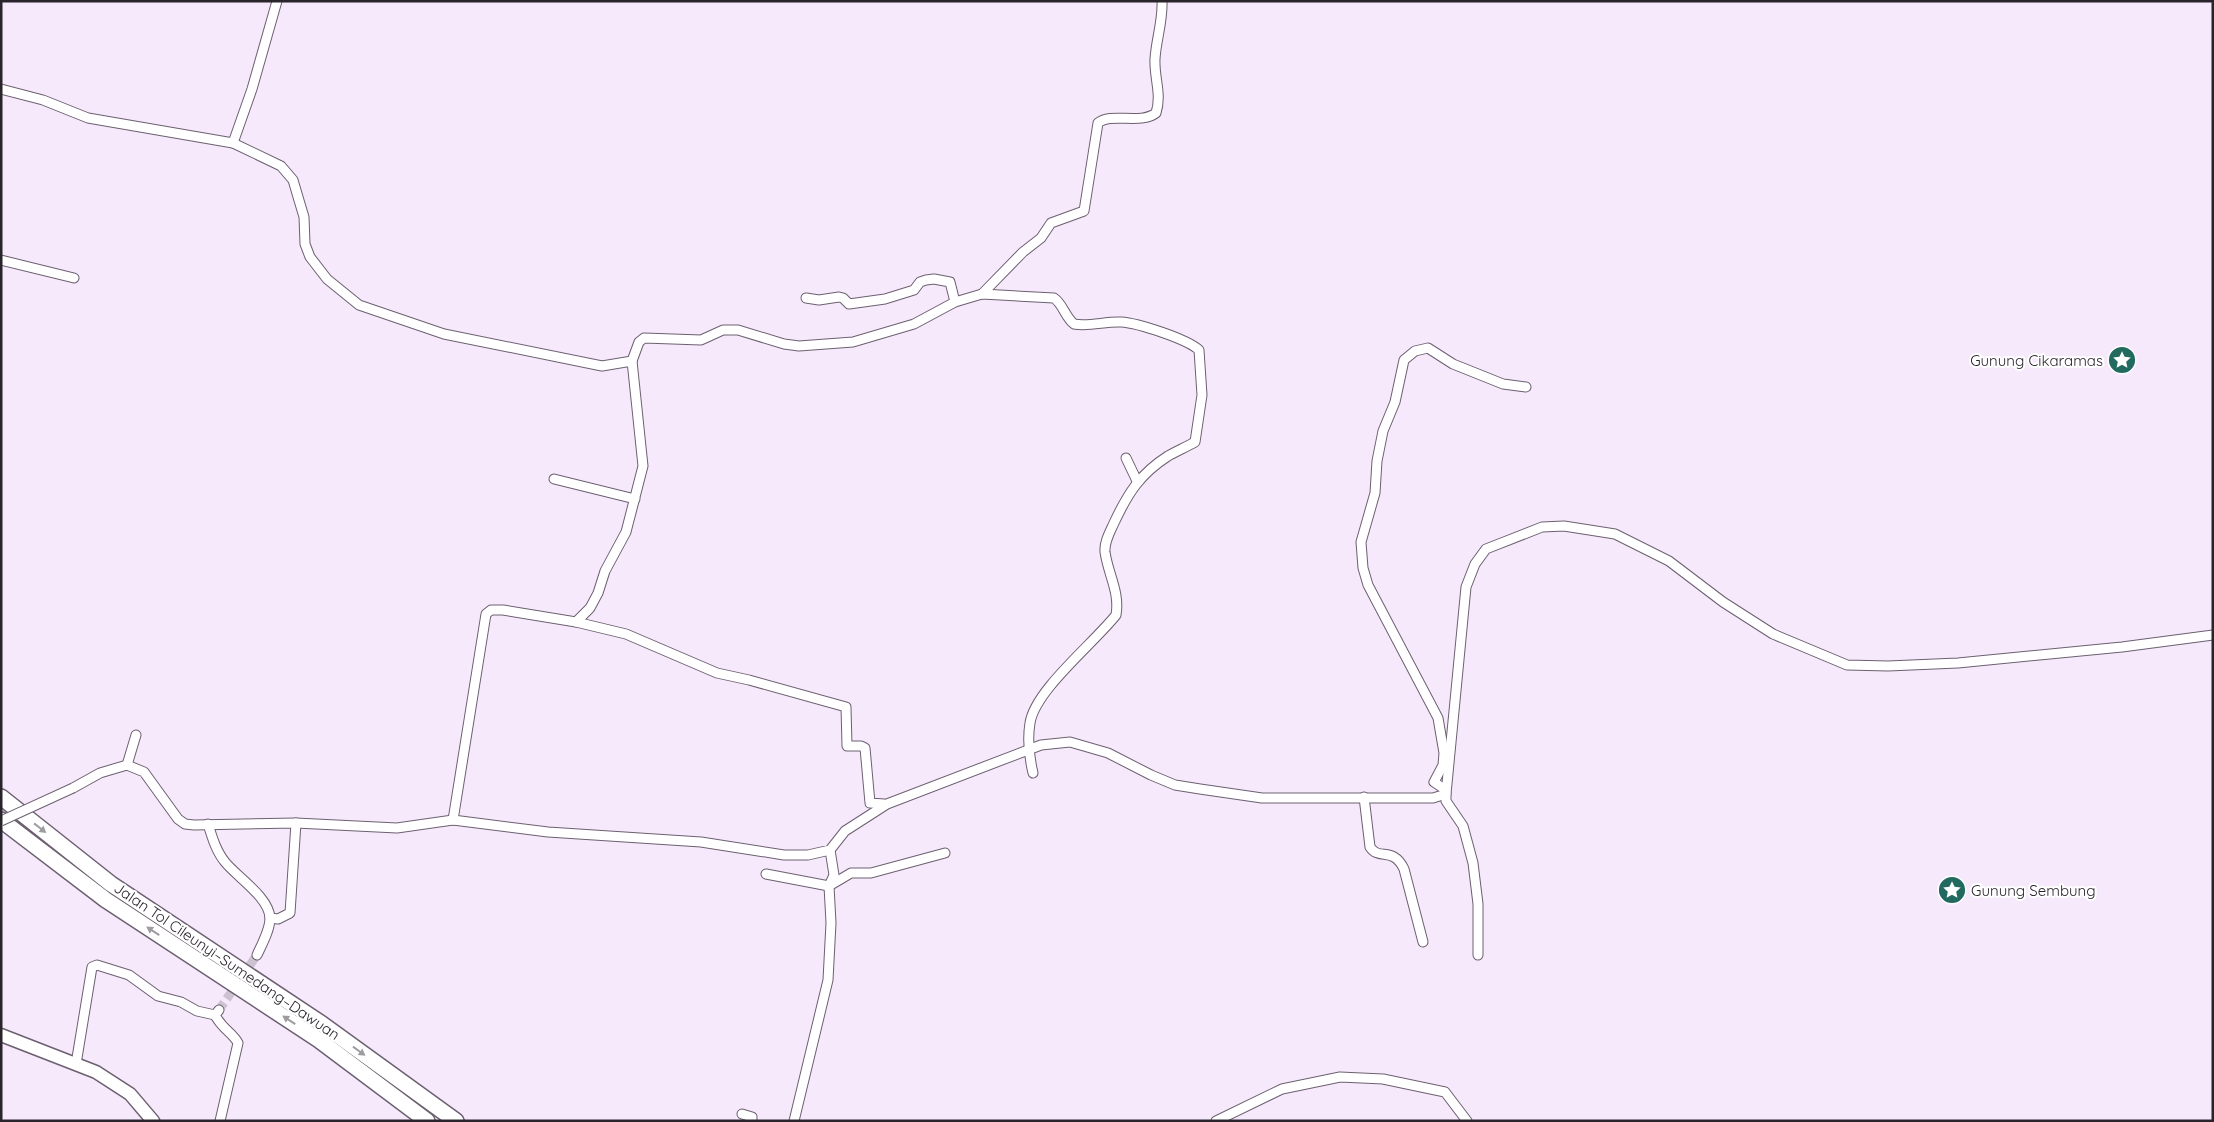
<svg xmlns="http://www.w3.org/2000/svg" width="2214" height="1122" viewBox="0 0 2214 1122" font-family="Quicksand,sans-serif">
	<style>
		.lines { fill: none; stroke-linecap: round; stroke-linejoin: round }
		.minor-tunnel { stroke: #cdc2d2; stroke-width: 9; stroke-dasharray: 9 4.5; stroke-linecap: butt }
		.minor-casing { stroke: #6c6070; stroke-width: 11 }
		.primary-casing { stroke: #6c6070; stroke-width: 15 }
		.motorway-casing { stroke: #6c6070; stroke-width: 18 }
		.minor { stroke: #fff; stroke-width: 9 }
		.primary { stroke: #fff; stroke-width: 12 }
		.motorway { stroke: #fff; stroke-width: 15 }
		.minor-bridge-casing { stroke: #6c6070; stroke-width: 11; stroke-linecap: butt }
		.minor-bridge { stroke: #fff; stroke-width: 9 }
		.oneway { fill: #9f9ca0 }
		.labels { text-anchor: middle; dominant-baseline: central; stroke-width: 4; stroke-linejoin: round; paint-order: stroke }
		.poi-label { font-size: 15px; fill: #29242b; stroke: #fff; text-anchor: end }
		.street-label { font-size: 15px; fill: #29242b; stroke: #fff }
	</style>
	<rect width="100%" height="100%" fill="#f6e9fc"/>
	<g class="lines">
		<path class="minor-tunnel" d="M219 1010 257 955"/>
		<defs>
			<g id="minor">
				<path d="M1 89 43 100 88 118 233 143 281 166 293 180 298 197 304 217 305 244 310 257 327 279 359 305 444 334 602 366 632 361 643 466 626 532 605 571 598 593 590 608 576 622 503 610H491L486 614 453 820"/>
				<path d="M233 143 252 89 277 1"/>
				<path d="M1 260 74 278"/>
				<path d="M982 294 1023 252 1041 238 1051 223 1084 211 1098 123C1111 112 1140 125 1156 113 1162 94 1154 78 1155 59 1156 40 1163 21 1162 1"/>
				<path d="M806 298 819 300 839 297 843 298 849 304 885 299 914 290 920 282 926 280 934 279 950 282 955 302"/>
				<path d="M632 361 639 342 644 338 701 340 723 330H738L784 344 799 346 853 342 914 324 955 302 982 294 1054 298C1063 304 1065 317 1074 324 1089 327 1106 321 1121 322 1138 323 1187 339 1199 350L1202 395 1195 442C1186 447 1177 451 1168 456 1140 474 1128 493 1114 523 1110 532 1104 542 1105 552 1108 574 1120 592 1116 615 1094 643 1035 690 1030 723 1027 741 1029 756 1033 773"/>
				<path d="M1126 458 1137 481"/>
				<path d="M554 479 635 499"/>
				<path d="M576 622 626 634 717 673 749 680 846 707 847 746H861L865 748 870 803 884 804"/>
				<path d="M127 765 136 735"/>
				<path d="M73 788 100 773 127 765 144 772 178 819 185 824 194 825 296 823 397 828 453 820 548 832 701 842 784 855H808L830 850 845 831 887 804 1041 745 1070 742 1108 753 1151 775 1175 785 1200 789 1262 798H1433L1446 794 1466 587 1475 564 1486 549 1542 527 1564 526 1615 534 1669 561 1723 602 1773 634 1847 665 1888 666 1958 663 2122 647 2213 635"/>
				<path d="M1364 797 1370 847C1379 861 1393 846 1404 869L1423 942"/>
				<path d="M208 824C212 837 216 851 225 862 237 877 269 897 270 918 270 930 262 944 257 955"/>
				<path d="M766 874 829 886 851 873H871L945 853"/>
				<path d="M270 918 278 919 290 913 296 823"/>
				<path d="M1478 955V904L1473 863 1463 826 1446 801V794L1443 788 1434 782 1443 765 1444 753 1438 718 1368 585 1363 568 1361 542 1375 493 1377 461 1383 431 1395 402 1404 360 1415 351 1428 348 1453 364 1503 384 1526 387"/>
				<path d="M219 1010 215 1015C222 1029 233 1033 238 1043L220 1121"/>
				<path d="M76 1064 92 967 97 965 129 975 158 996 181 1002 197 1011 215 1015"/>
				<path d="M742 1114 752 1117V1121"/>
				<path d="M794 1121 828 980 831 923 829 886 834 875 830 850"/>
				<path d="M1216 1121 1282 1089 1340 1077 1383 1079 1445 1092 1467 1121"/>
			</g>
			<path id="primary" d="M1 1035 96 1072 130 1094 153 1121"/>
			<g id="motorway">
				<path d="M1 797 111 884 322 1024 456 1121"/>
				<path d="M1 820 106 900 319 1040 427 1121"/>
			</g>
		</defs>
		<use href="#minor" class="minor-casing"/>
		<use href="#primary" class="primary-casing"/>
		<use href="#motorway" class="motorway-casing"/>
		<use href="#minor" class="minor"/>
		<use href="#primary" class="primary"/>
		<use href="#motorway" class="motorway"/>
		<defs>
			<path id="minor-bridge" d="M1 821 73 788"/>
		</defs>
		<use href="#minor-bridge" class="minor-bridge-casing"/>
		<use href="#minor-bridge" class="minor-bridge"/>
	</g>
	<defs><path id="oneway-solid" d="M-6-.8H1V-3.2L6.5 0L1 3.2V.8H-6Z" transform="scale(1.25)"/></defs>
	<g class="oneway">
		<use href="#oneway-solid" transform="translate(40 828) rotate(38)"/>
		<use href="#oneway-solid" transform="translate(153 931) rotate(-147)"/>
		<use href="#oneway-solid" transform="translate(289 1020) rotate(-147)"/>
		<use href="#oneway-solid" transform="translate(359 1051) rotate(36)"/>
	</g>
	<defs>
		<symbol id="sight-disc" viewBox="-11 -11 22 22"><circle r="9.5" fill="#226a60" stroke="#fff"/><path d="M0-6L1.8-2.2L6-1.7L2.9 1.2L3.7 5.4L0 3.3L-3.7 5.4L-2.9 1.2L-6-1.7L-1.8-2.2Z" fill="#fff"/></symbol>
	</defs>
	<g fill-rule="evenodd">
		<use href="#sight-disc" x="2106" y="344" width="32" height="32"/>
		<use href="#sight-disc" x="1936" y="874" width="32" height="32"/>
	</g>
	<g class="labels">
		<g class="poi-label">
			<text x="2103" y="360">Gunung Cikaramas</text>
			<text x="1971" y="890" text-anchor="start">Gunung Sembung</text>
		</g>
		<g class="street-label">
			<text transform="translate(227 961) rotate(34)">Jalan Tol Cileunyi–Sumedang–Dawuan</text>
		</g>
	</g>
	<rect width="2214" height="1122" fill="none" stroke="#29242b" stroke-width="5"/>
</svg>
